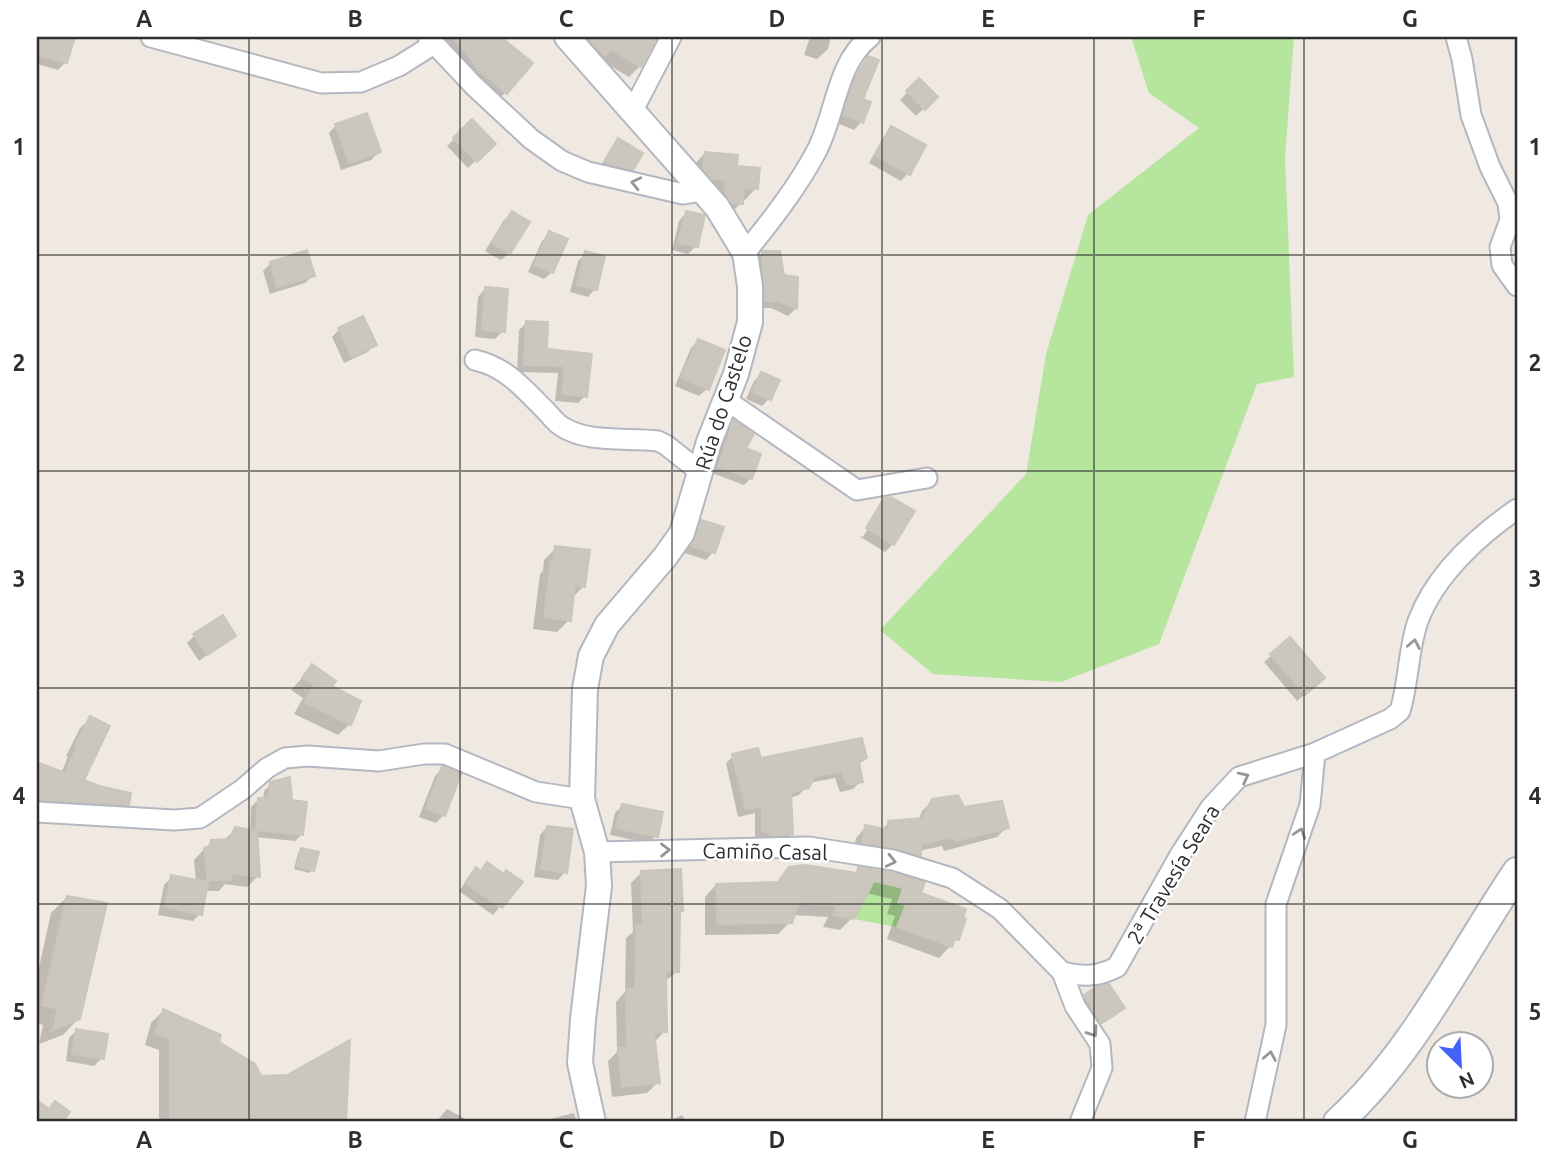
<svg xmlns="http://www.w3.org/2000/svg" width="1554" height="1159" viewBox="0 0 1554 1159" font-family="Ubuntu,sans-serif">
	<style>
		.green { fill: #b6e59e }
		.shadow { fill: #0003 }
		.building { fill: #cbc7bf; stroke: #cbc5ba; stroke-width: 2 }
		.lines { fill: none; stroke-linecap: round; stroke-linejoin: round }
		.minor-casing { stroke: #b4b7c1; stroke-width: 23 }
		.tertiary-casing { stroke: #b4b7c1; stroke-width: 28 }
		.secondary-casing { stroke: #b4b7c1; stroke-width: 32 }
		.minor { stroke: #fff; stroke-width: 19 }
		.tertiary { stroke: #fff; stroke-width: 24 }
		.secondary { stroke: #fff; stroke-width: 28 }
		.oneway { stroke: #969696 }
		.grid { fill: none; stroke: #2e2e2e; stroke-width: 2; stroke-opacity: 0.55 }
		.labels { text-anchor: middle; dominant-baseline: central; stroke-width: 5; stroke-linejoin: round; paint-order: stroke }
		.street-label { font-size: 21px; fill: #2e2e2e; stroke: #fff }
		.neatline { fill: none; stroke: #2e2e2e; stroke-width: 2.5 }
		.grid-label { font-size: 23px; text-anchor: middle; font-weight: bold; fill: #2e2e2e }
	</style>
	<rect width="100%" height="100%" fill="#efe9e1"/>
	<g class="green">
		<path d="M1131 37H1294L1285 158 1294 377 1257 384 1159 644 1061 682 933 674 880 630 1026 474 1046 354 1088 215 1199 128 1149 93Z"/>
		<path d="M874 881 903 888 898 903 906 905 897 927 854 919Z"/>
	</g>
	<g class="shadow">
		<path d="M37 37H73L66 62 58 70 37 64Z"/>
		<path d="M435 37H499L531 63 496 103Z"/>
		<path d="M570 37H653L655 38 640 66 629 77 599 59Z"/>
		<path d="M810 37H831L828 49 817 59 804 55Z"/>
		<path d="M868 58 861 100V122L854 130 837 123 848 89 861 66Z"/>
		<path d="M919 80 936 97 916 116 900 100Z"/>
		<path d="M472 122 493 144 468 168 447 146Z"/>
		<path d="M336 125 379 152 371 160 341 170 329 133Z"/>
		<path d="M891 128 908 173 901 181 869 163 884 136Z"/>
		<path d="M618 141 631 169 624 177 599 169 611 148Z"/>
		<path d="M705 153 735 167 756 188 745 200H741V203L729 215 694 165Z"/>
		<path d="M512 213 509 253 501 260 485 251 504 220Z"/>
		<path d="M686 213 696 246 688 254 672 250 679 221Z"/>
		<path d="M550 233 552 272 544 279 528 272 542 241Z"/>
		<path d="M586 253 595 289 588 297 570 292 578 261Z"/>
		<path d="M763 253 782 276 796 279 795 309 788 316 771 308H758L755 261Z"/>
		<path d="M271 263 313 275 305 283 270 294 263 271Z"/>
		<path d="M485 289 503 331 495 339 475 337 478 297Z"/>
		<path d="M526 323 545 350 590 356 585 396 578 403 555 401 558 373 517 372 519 330Z"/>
		<path d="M339 330 375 344 368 352 344 363 332 337Z"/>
		<path d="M698 341 707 389 699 396 675 386 691 348Z"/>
		<path d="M761 374 769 399 762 406 746 399 754 381Z"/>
		<path d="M734 423 744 449 751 478 744 485 712 473 728 429Z"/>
		<path d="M885 499 912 512 893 544 885 552 859 536 863 537Z"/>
		<path d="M702 522 713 552 706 560 685 553 694 529Z"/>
		<path d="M556 548 584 586 572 598 569 620 557 632 533 629 540 574 543 571 544 560Z"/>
		<path d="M195 635H234L199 661 187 643Z"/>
		<path d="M1272 655 1315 686 1297 701 1264 662Z"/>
		<path d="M313 666 329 686 350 724 338 735 294 714 303 698 291 690Z"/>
		<path d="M91 718 81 781 128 804 117 815 37 809V765L61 773 68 757 66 756 80 728Z"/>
		<path d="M733 756 760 760 865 758 858 766 861 781 853 789 840 792 835 778 809 783 799 795 789 798 791 834 784 841 755 839V813L738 817 726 763Z"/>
		<path d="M443 768 444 815 436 823 419 817 435 776Z"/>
		<path d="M271 784 290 801 302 834 295 841 255 837 258 876 247 887 225 884 219 891H205L200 914 193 921 158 915 164 885 172 877 196 882 194 860 212 841 224 840 236 829 250 832 251 807 258 800H263L264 791Z"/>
		<path d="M933 800 963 809 1007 827 997 837 944 851 942 846 919 851 920 855 910 865 853 853 856 838 866 827 881 830 889 823 918 821 922 811Z"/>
		<path d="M622 806 656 836 648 843 610 835 615 813Z"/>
		<path d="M547 827 565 872 558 880 534 877 540 835Z"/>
		<path d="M302 850 313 870 309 873 294 869 298 853Z"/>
		<path d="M487 864 503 876 520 882 493 915 459 891 476 869 479 872Z"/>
		<path d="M790 869 853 875 859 869 918 894 957 939 939 958 887 939 895 916 887 914 892 899 866 893 852 918 840 930 823 927 828 917 792 915 790 922 778 934 705 935V897L716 885 776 884Z"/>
		<path d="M642 872 678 913V971L664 982 665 1031 654 1042 658 1082 647 1093 612 1097 608 1061 617 1052 616 1002 625 992 626 938 633 932 631 883Z"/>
		<path d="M67 897 79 1018 63 1035 39 1044 43 1025 37 1023V977L51 913Z"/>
		<path d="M1085 997 1122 1008 1115 1016 1093 1029 1078 1004Z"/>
		<path d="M163 1011 217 1042 260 1078 287 1076 348 1043 345 1122H159V1050L145 1045 151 1023Z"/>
		<path d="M77 1030 102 1058 94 1066 66 1061 69 1038Z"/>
		<path d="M447 1109 471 1122H436Z"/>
		<path d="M574 1113 577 1122H548L550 1119Z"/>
		<path d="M682 1115 686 1122H668Z"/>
	</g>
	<g class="building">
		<path d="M37 37H75L67 63 37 55Z"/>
		<path d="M453 37H501L533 63 507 94 479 70Z"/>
		<path d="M587 37H657L641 67 610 49 605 56Z"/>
		<path d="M868 56 879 60 863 99 871 102 863 123 843 115 855 80Z"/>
		<path d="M919 78 938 97 925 110 906 91Z"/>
		<path d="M367 113 381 152 349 163 335 124Z"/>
		<path d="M472 119 496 144 477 162 453 138Z"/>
		<path d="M891 126 926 145 910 175 875 155Z"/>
		<path d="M618 138 643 153 633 170 612 165 605 161Z"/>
		<path d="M705 152 738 155 737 166 760 168 758 189 744 188 743 204 732 203 725 193 726 180 712 179 703 169Z"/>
		<path d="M512 211 530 222 510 254 492 243Z"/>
		<path d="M686 211 705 215 698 247 678 243Z"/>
		<path d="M549 231 568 239 553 273 534 265Z"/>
		<path d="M307 250 315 276 277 287 270 262Z"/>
		<path d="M585 251 605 256 597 290 577 285Z"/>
		<path d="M762 251H780L784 275 798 277 797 309 779 301H765Z"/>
		<path d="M485 287 508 289 505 332 482 330Z"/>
		<path d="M363 316 377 345 352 357 338 328Z"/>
		<path d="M526 321 548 322 547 349 592 354 587 397 562 394 565 366 524 365Z"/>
		<path d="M698 339 725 350 709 390 681 378Z"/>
		<path d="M761 372 780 380 771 400 752 392Z"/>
		<path d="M734 420 754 434 746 448 761 454 752 479 718 467Z"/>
		<path d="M891 497 915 511 894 545 866 528 884 498Z"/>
		<path d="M701 520 724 527 715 553 691 546Z"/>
		<path d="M555 546 590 550 585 587 575 585 571 621 544 617 551 560 553 561Z"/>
		<path d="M223 615 236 636 207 655 193 634Z"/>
		<path d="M1290 637 1325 678 1305 695 1270 654Z"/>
		<path d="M312 664 336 681 332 686 361 701 351 725 304 702 314 685 302 678Z"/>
		<path d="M90 716 110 726 84 780 99 786 131 793 129 805 37 800V762L65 773 77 747 75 746Z"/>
		<path d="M862 738 867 758 859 762 863 782 847 785 842 771 814 777 809 788 791 793 793 834 774 836 762 831V806L746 810 732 754 758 748 761 758Z"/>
		<path d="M442 766 461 774 445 816 426 809Z"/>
		<path d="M290 777 292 800 307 802 303 835 256 830 258 798H269L270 782Z"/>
		<path d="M958 795 964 807 1002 801 1009 828 955 841 953 837 921 844V856L895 848 862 843 865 825 889 830 888 821 923 818 932 799Z"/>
		<path d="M622 804 663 812 658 837 616 828Z"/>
		<path d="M547 826 573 829 567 873 541 869Z"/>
		<path d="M235 827 257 831 260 877 232 873 231 880H208L204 848 210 846 211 840 230 839Z"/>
		<path d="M301 848 319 852 314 871 297 866Z"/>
		<path d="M487 862 504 874 506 870 523 882 502 908 465 883 476 867 481 871Z"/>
		<path d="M805 865 857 873 858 867 890 872 925 882 921 893 966 909 963 918 966 919 959 940 955 939 952 947 897 927 906 905 898 903 903 888 874 881 854 919 833 915 838 905 798 904 792 923 717 924 716 884 778 882 789 867Z"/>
		<path d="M681 869 683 911H680L679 972H666L667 1032H654L660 1083 622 1087 618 1048 627 1047 626 989H635L636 925 643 926 641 871Z"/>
		<path d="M171 875 208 882 202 915 165 907Z"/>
		<path d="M67 896 107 903 80 1019 53 1030 58 1009 42 1005Z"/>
		<path d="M1109 984 1125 1008 1101 1023 1084 995 1098 986Z"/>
		<path d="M163 1009 221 1035 219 1042 255 1064 261 1076 287 1075 350 1040 346 1122H170V1038L155 1034Z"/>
		<path d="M76 1029 108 1034 104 1059 72 1054Z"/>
		<path d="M37 1100 49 1109 55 1101 70 1112 64 1120 67 1122H37Z"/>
	</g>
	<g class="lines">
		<defs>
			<g id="minor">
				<path d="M151 37 321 83 361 82 399 66 434 44"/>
				<path d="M428 37 473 85 531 139 562 161 588 172 683 194 702 191"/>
				<path d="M1456 37 1462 59 1471 115 1490 167 1508 203 1510 220 1500 247 1502 265 1517 286"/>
				<path d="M632 112 671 37"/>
				<path d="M745 253C770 222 797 188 816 152 836 115 836 63 870 37"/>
				<path d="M475 360C506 367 523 388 545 410 550 415 555 422 561 426 588 444 627 437 658 441L666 445 700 472"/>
				<path d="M726 400 857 490 927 478"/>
				<path d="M37 812 174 820 200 818 243 789 267 768 285 758 308 756 379 761 424 754H445L536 792 582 799"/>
				<path d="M597 852 809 847 893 860 952 878 1000 909 1062 972 1075 1006 1100 1044 1102 1068 1080 1122"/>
				<path d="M1062 972C1083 977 1098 977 1117 967L1180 855 1211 807 1239 777 1315 753 1390 719 1400 711C1409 682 1408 649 1418 621 1435 575 1478 536 1517 509"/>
				<path d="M1255 1122 1276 1025V904L1310 805 1315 753"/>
			</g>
			<path id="tertiary" d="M567 37 717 207 745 253 750 286V322L736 374 709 442 682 533 665 557 607 625 591 656 585 689 582 799 597 852 599 886 583 1019 580 1063 593 1122"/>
			<path id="secondary" d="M1338 1122C1413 1054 1461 955 1517 872"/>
		</defs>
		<use href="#minor" class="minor-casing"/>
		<use href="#tertiary" class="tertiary-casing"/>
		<use href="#secondary" class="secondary-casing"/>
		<use href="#minor" class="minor"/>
		<use href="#tertiary" class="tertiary"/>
		<use href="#secondary" class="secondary"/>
	</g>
	<defs><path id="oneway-chevron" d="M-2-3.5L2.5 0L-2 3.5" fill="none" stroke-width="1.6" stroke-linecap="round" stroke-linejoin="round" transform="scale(1.75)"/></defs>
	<g class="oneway">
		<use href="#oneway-chevron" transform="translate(636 183) rotate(-167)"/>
		<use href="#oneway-chevron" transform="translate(1414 644) rotate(-79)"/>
		<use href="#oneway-chevron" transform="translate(1244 777) rotate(-27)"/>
		<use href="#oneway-chevron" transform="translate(1300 833) rotate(-71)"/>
		<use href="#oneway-chevron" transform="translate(665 850) rotate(-1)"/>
		<use href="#oneway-chevron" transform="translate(891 861) rotate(13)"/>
		<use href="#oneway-chevron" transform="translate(1093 1032) rotate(55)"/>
		<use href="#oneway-chevron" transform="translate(1270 1056) rotate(-79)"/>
	</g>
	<path class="grid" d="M249 37V1122M460 37V1122M672 37V1122M882 37V1122M1094 37V1122M1304 37V1122M37 255H1517M37 471H1517M37 688H1517M37 904H1517"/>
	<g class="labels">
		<g class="street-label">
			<text transform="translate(723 402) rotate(-72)">Rúa do Castelo</text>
			<text transform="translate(765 851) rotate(1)">Camiño Casal</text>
			<text transform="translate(1173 874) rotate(-59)">2ª Travesía Seara</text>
		</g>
	</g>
	<rect width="1554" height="1159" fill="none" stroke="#ffffff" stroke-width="77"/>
	<g transform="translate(1460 1065) rotate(156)"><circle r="33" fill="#ffffff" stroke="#ababab" stroke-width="2"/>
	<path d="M0-5L12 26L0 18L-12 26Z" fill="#4264fb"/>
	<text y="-10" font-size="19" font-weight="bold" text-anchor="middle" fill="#2e2e2e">N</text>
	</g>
	<rect x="38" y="38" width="1478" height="1082" class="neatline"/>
	<g class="grid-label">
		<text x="144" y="27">A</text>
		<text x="355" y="27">B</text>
		<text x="566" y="27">C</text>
		<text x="777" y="27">D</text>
		<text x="988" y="27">E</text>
		<text x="1199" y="27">F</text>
		<text x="1410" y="27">G</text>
		<text x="19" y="155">1</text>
		<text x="1535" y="155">1</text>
		<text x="19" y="371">2</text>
		<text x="1535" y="371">2</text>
		<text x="19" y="587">3</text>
		<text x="1535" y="587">3</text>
		<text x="19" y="804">4</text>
		<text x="1535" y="804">4</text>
		<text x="19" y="1020">5</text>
		<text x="1535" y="1020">5</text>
		<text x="144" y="1148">A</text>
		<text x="355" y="1148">B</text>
		<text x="566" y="1148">C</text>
		<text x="777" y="1148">D</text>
		<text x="988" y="1148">E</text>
		<text x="1199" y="1148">F</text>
		<text x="1410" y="1148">G</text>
	</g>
</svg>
